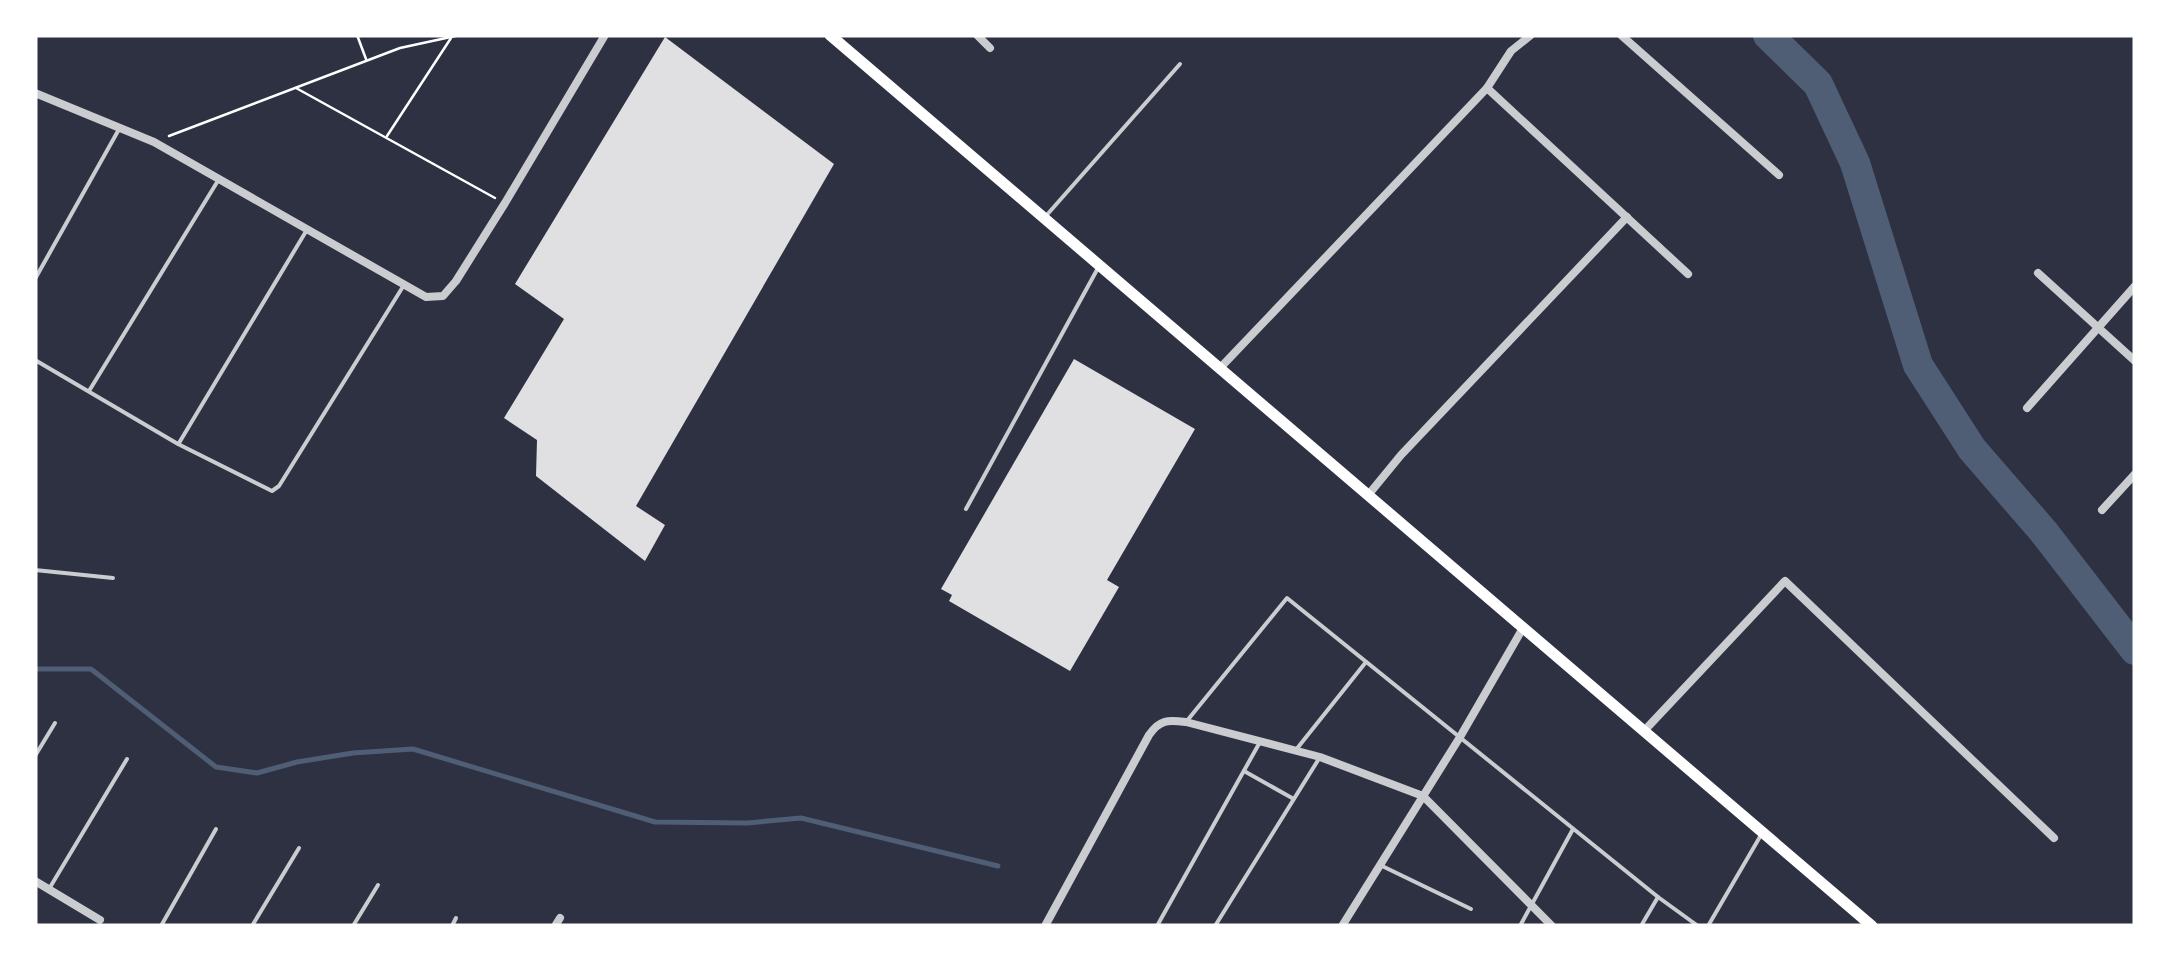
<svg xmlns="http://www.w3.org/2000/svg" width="2170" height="961" viewBox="0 0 2170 961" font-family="Overpass,sans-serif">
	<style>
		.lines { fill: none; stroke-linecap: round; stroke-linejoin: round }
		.stream { stroke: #4f5d75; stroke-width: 5 }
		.river { stroke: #4f5d75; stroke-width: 30 }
		.building { fill: #e0e0e3 }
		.path { stroke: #fff; stroke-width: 2.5 }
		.service { stroke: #caccd0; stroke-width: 4 }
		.minor { stroke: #caccd0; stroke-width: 8 }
		.secondary { stroke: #fff; stroke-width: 11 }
	</style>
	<rect width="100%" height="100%" fill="#2d3142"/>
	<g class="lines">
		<path class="stream" d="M35 669H91L216 767 257 773 297 762 353 753 413 749 655 822 747 823 801 818 998 866"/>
		<path class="river" d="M1768 35 1818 84 1855 163 1918 365 1972 449 2043 531 2135 650"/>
	</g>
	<g class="building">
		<path d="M665 37 834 164 636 506 665 525 645 561 536 476 537 440 504 418 564 319 515 284Z"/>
		<path d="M1074 359 1195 429 1107 580 1119 587 1070 671 949 601 952 595 941 589Z"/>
	</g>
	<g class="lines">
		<g class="path">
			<path d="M357 35 366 59"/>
			<path d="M296 88 495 198"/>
			<path d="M169 136 400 48 460 35"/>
			<path d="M387 136 451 38"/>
		</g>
		<g class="service">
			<path d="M1045 217 1180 64"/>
			<path d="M35 279 118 131"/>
			<path d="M35 360 178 444 272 491 279 486 404 285"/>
			<path d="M89 391 219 179"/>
			<path d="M179 443 308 228"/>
			<path d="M966 509 1098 268"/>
			<path d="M35 570 113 578"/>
			<path d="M1186 722 1287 598 1658 897 1698 926"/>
			<path d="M1295 751 1366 662"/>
			<path d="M35 756 55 723"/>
			<path d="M1244 771 1292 798"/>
			<path d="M1380 865 1471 909"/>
			<path d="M49 889 127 759"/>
			<path d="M161 926 216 829"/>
			<path d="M252 926 299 848"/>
			<path d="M353 926 378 885"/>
			<path d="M452 926 456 918"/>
			<path d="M1157 926 1260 742"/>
			<path d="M1215 926 1320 757"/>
			<path d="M1520 926 1573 829"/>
			<path d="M1641 926 1658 897"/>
			<path d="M1708 926 1761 835"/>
		</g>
		<g class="minor">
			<path d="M977 35 990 48"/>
			<path d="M1621 35 1779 175"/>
			<path d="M1487 88 1688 274"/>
			<path d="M35 93 154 142 426 297 443 296 456 281 505 203 605 35"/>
			<path d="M2038 273 2135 361"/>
			<path d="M1221 367 1487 88 1511 51 1531 35"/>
			<path d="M2027 408 2135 286"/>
			<path d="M1369 494 1401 455 1627 217"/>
			<path d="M2102 510 2135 474"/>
			<path d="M1644 731 1785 581 2054 838"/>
			<path d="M35 881 100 920"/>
			<path d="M555 926 560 918"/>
			<path d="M1045 926 1149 735C1160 719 1168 720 1186 722L1320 757 1423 796 1552 926"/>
			<path d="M1342 926 1460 737 1523 628"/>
		</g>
		<path class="secondary" d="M830 35 1872 926"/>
	</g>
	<rect width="2170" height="961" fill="none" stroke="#ffffff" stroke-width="75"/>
</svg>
